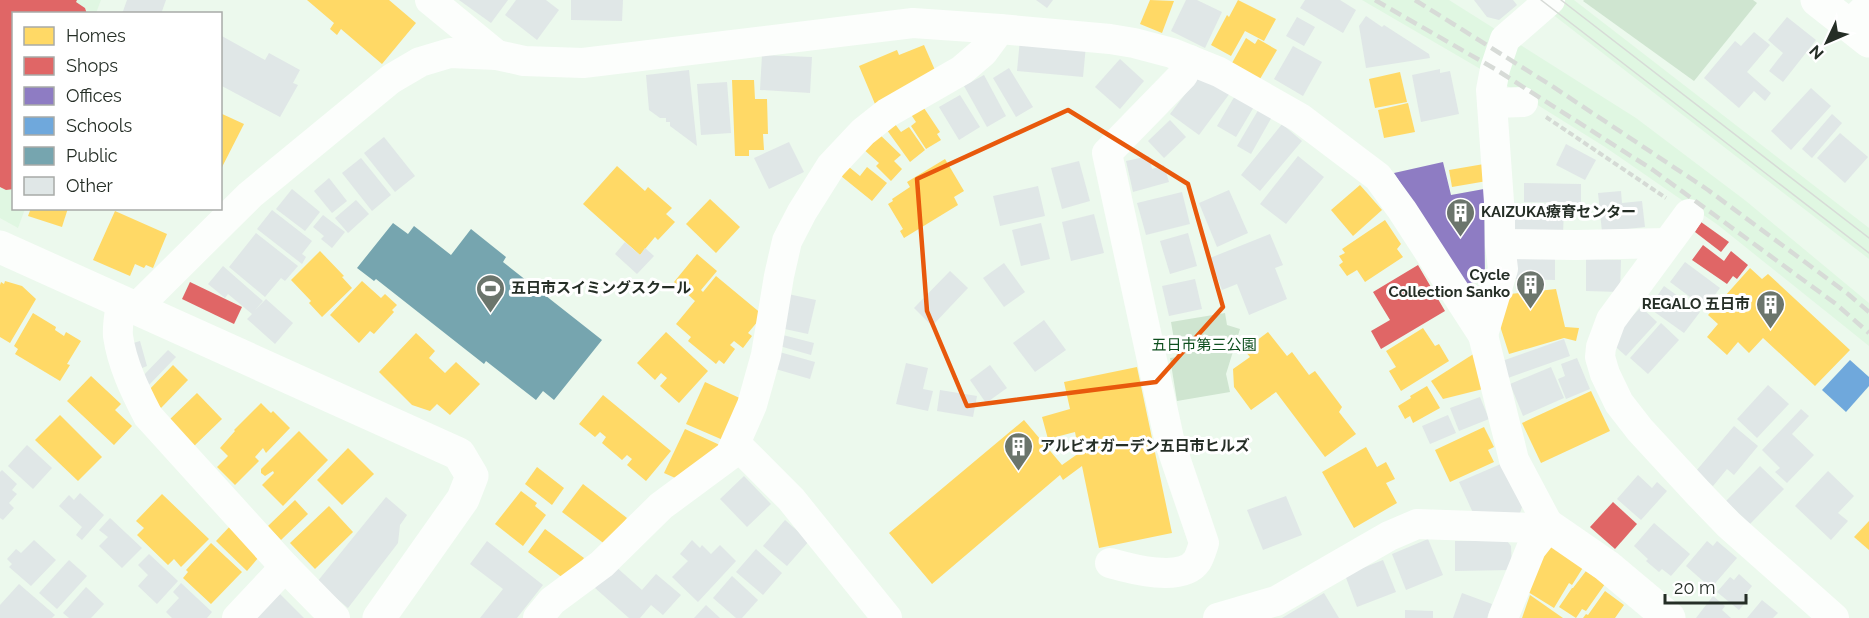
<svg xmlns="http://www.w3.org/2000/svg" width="1869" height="618" viewBox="0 0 1869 618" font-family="Raleway,'Noto Sans JP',sans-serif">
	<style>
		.built { fill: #e0f7e2 }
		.green { fill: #cfe5d0 }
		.homes { fill: #ffd966 }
		.shops { fill: #e06666 }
		.offices { fill: #8e7cc3 }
		.schools { fill: #6fa8dc }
		.public { fill: #76a5af }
		.building { fill: #e0e7e7 }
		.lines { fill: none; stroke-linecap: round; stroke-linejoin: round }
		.path { stroke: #d5dad5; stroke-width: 4; stroke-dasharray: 6 3; stroke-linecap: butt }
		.street { stroke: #fcfefc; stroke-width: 30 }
		.secondary { stroke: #fcfefc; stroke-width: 33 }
		.highway { stroke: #fcfefc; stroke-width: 33 }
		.tram { stroke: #d7dbd7; stroke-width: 1.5 }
		.rail { stroke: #d7dbd7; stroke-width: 4.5; stroke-dasharray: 12 6; stroke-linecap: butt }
		.marked { fill: none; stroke: #e8590c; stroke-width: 4.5; stroke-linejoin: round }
		.labels { text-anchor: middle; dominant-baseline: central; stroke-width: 6; stroke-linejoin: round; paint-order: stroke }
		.poi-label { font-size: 15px; font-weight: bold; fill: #252e26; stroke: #fff; text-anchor: start }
		.park-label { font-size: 15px; fill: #0e4f1e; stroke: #fff }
	</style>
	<rect width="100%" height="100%" fill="#ecf9ed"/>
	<g class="built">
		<path d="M0 0H101L96 13 14 14V208L25 209 18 228 0 218Z"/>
		<path d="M1362 0H1449L1636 118 1746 201 1869 303V346L1718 225 1605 147 1477 67Z"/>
		<path d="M1534 0H1574L1869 228V259Z"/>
	</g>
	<g class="green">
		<path d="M1584 0H1753L1757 3 1694 81 1583 1Z"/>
		<path d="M1225 313 1227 325 1240 329 1226 374 1230 392 1177 401 1170 358 1177 357 1171 322Z"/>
	</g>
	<g class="homes">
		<path d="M307 0H389L416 23 382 64 341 29 337 35 330 29 334 23Z"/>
		<path d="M1150 0 1174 1 1162 33 1140 24Z"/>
		<path d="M1238 0 1276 19 1264 41 1245 31 1231 56 1211 45 1227 15 1229 17Z"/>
		<path d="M1246 38 1255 44 1258 39 1277 50 1260 79 1232 63Z"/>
		<path d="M924 45 938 77 875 104 859 66 897 50 899 55Z"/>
		<path d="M1400 72 1407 102 1375 108 1369 79Z"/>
		<path d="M732 80H754L755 99H767L768 134H763L764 150H749V156H735Z"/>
		<path d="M1408 103 1415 132 1384 138 1378 110Z"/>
		<path d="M922 105 940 132 937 134 941 140 926 149 911 126 916 122 910 113Z"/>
		<path d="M220 113 244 124 220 171Z"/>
		<path d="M892 120 901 132 909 127 925 150 910 162 884 126Z"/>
		<path d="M877 132 901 155 894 161 902 169 891 181 876 166 879 163 862 148Z"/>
		<path d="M945 159 964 191 954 197 958 205 904 238 900 231 903 229 888 204 893 201 892 199 910 187 907 182Z"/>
		<path d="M1484 164 1487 181 1452 187 1449 170Z"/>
		<path d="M617 166 645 191 648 187 672 208 666 214 675 222 658 240 655 237 640 255 583 204Z"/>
		<path d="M849 167 860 176 867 167 887 183 872 201 841 176Z"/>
		<path d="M1360 185 1382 210 1353 236 1331 210Z"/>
		<path d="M710 199 740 227 716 253 686 224Z"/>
		<path d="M31 208H68L62 227 28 216Z"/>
		<path d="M115 211 167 234 153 268 146 265 144 268 135 264 130 276 93 260Z"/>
		<path d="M1385 220 1401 244 1397 249 1403 257 1365 282 1357 270 1347 276 1339 265 1343 262 1339 256 1345 253 1342 249Z"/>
		<path d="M320 251 344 276 342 277 352 288 322 317 309 303 311 301 291 280Z"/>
		<path d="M697 254 717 271 701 290 703 292 716 276 763 315 748 333 752 336 743 348 734 341 730 345 735 349 724 364 719 360 716 364 688 341 691 337 676 324 695 301 674 282Z"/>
		<path d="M1750 268 1762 279 1768 274 1850 350 1815 386 1763 338 1749 353 1738 342 1727 355 1707 337 1718 324 1708 315Z"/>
		<path d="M5 281 22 286 36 299 10 343 0 337V285L1 282 4 284Z"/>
		<path d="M362 281 381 298 385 294 397 305 392 310 394 312 374 334 370 331 359 343 330 315Z"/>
		<path d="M1556 289 1565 327 1579 328 1576 341 1564 338 1509 354 1500 326 1501 295Z"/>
		<path d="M33 313 56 327 55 330 64 336 66 332 81 341 67 364 70 365 60 381 15 354 18 349 14 346Z"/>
		<path d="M1423 328 1435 346 1439 344 1449 361 1401 391 1389 371 1396 367 1386 351Z"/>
		<path d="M666 332 708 371 679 403 660 386 667 378 661 373 655 380 637 363Z"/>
		<path d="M1268 332 1287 356 1292 352 1309 375 1315 371 1342 407 1339 412 1356 434 1325 457 1276 392 1251 410 1234 387 1233 369 1250 357 1244 350Z"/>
		<path d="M416 333 435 351 429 358 445 373 456 362 480 384 450 415 437 404 430 411 412 405 379 372Z"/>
		<path d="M1475 353 1483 389 1443 399 1431 381Z"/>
		<path d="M173 365 188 380 161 408 147 392Z"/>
		<path d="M1137 367 1172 533 1099 548 1082 466 1063 480 1060 475 932 584 889 533 1024 420 1062 465 1079 453 1075 432 1048 439 1042 417 1070 409 1064 382Z"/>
		<path d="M91 376 121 404 115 410 132 426 114 445 67 401Z"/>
		<path d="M705 382 744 400 723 440 686 424Z"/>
		<path d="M1427 386 1440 408 1413 423 1410 416 1405 419 1398 406 1411 398 1410 396Z"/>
		<path d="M1591 391 1610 431 1541 463 1522 423Z"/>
		<path d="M197 393 222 419 192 448 167 422Z"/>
		<path d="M603 395 671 451 646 481 627 465 632 459 627 455 622 460 602 443 606 437 600 432 595 437 579 424Z"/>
		<path d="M261 403 271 413 273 411 290 428 266 453 263 448 255 457 259 461 235 485 217 467 228 456 220 448 235 431 234 430Z"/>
		<path d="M60 415 102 457 78 481 35 440Z"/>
		<path d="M1484 427 1494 447 1488 450 1494 462 1450 482 1435 450Z"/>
		<path d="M685 429 722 446 682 481 664 473Z"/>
		<path d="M299 431 328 460 283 506 262 485 274 473 273 471 265 476 261 473V469Z"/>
		<path d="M1366 447 1377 467 1386 462 1395 479 1386 483 1397 503 1354 528 1322 472Z"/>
		<path d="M348 448 374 474 342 505 317 480Z"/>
		<path d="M537 467 564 488 552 505 525 484Z"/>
		<path d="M583 484 627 518 606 545 562 512Z"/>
		<path d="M521 491 537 503 535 506 546 515 523 546 495 524Z"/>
		<path d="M162 494 209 539 181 567 174 559 168 565 137 535 144 528 136 521Z"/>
		<path d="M295 500 308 514 281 540 268 526Z"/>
		<path d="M329 506 353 532 315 569 290 543Z"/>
		<path d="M1869 521V550L1854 537Z"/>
		<path d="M232 524 259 557 247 571 216 541Z"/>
		<path d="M545 529 584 558 567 581 528 552Z"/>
		<path d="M211 543 242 572 211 604 183 578 188 572 186 570Z"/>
		<path d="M1547 543 1584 566 1572 585 1569 583 1554 608 1520 587Z"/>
		<path d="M1586 571 1605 584 1586 611 1582 609 1576 618 1559 607 1572 588H1573Z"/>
		<path d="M1605 591 1624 605 1615 618H1583L1586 614 1588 615Z"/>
		<path d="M1530 595 1563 618H1522Z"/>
	</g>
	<g class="shops">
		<path d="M0 0H77L76 2 85 8 87 14H14V189L6 190 0 187Z"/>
		<path d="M1701 222 1729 242 1721 252 1695 232Z"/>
		<path d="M1703 245 1724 261 1731 251 1748 265 1737 279 1733 276 1727 284 1692 260Z"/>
		<path d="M1418 265 1445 311 1381 349 1371 331 1390 320 1373 292Z"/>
		<path d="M190 282 242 307 234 324 182 299Z"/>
		<path d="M1613 502 1637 524 1615 549 1590 527Z"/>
	</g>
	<path class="offices" d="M1443 162 1451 195 1484 189 1485 279 1466 284 1394 173Z"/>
	<path class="schools" d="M1850 360 1869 377V386L1846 412 1822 390Z"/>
	<path class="public" d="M393 223 408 234 414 226 451 255 471 229 506 257 503 262 602 340 554 400 543 391 536 400 486 361 484 364 376 279 374 281 357 268Z"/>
	<g class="building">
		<path d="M127 0H166L161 14H122Z"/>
		<path d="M459 0H508L491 23Z"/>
		<path d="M516 0H546L559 10 537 40 505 15Z"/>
		<path d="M571 0H623L622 21 571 20Z"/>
		<path d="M1036 0H1053L1047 8Z"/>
		<path d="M1186 0H1197L1222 12 1205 48 1171 31Z"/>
		<path d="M1305 0H1340L1356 10 1343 33 1300 8Z"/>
		<path d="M1474 0H1513L1517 5 1499 20 1487 17Z"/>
		<path d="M1366 16 1382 27 1384 25 1429 54 1430 58 1366 68 1359 26Z"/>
		<path d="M1297 17 1315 27 1304 46 1286 36Z"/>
		<path d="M1787 17 1816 40 1783 82 1769 71 1783 53 1768 40Z"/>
		<path d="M1754 32 1770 45 1747 72 1771 93 1765 101 1754 91 1739 108 1704 78 1735 41 1741 46Z"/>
		<path d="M220 35 265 60 269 53 300 70 293 83 298 85 280 117 220 85Z"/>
		<path d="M1020 39 1086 45 1083 77 1017 71Z"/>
		<path d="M1293 46 1322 62 1303 96 1274 79Z"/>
		<path d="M762 55 812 57 810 93 760 90Z"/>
		<path d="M1120 59 1144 81 1120 109 1095 87Z"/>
		<path d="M1009 68 1033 107 1016 117 993 78Z"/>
		<path d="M1440 69V73L1450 71 1459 114 1421 122 1412 75Z"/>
		<path d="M689 70 697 146 670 126V122H666V118H660L649 110 646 75Z"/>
		<path d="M1202 72 1230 93 1199 135 1170 114Z"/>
		<path d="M984 75 1006 116 987 127 964 86Z"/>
		<path d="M727 82 731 133 701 135 697 84Z"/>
		<path d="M1811 88 1831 106 1791 150 1771 131Z"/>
		<path d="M1236 94 1255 105 1236 137 1217 126Z"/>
		<path d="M960 95 980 127 959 140 939 107Z"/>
		<path d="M1260 107 1273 115 1251 154 1237 146Z"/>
		<path d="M1832 114 1842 123 1812 158 1802 149Z"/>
		<path d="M1170 120 1186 137 1164 158 1148 141Z"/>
		<path d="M1282 124 1302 141 1260 191 1241 175Z"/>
		<path d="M1840 133 1868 157 1845 183 1817 158Z"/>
		<path d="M384 137 415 176 395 192 364 153Z"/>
		<path d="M789 142 804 172 769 189 754 158Z"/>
		<path d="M1566 144 1596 160 1585 180 1556 165Z"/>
		<path d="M1149 156 1152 169 1164 165 1169 182 1133 192 1126 161Z"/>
		<path d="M1298 156 1324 177 1286 224 1260 204Z"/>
		<path d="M361 158 391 195 372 211 342 173Z"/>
		<path d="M1079 161 1090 201 1062 209 1051 168Z"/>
		<path d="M329 178 347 201 332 213 314 191Z"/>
		<path d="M1524 183 1581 184V203L1524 202Z"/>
		<path d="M1038 186 1045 216 1000 226 993 196Z"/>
		<path d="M292 189 320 212 305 231 276 209Z"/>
		<path d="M1229 190 1248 233 1217 247 1199 203Z"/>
		<path d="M1621 191 1622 203 1642 201 1645 227 1602 232 1598 193Z"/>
		<path d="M1182 192 1190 224 1146 235 1137 203Z"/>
		<path d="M356 200 369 214 348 233 335 218Z"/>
		<path d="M1512 206 1564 207 1563 234 1511 233Z"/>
		<path d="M272 210 312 241 302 254 306 257 302 264 257 229Z"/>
		<path d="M1094 214 1104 253 1071 261 1062 222Z"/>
		<path d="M323 215 345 232 332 248 321 239 324 236 313 227Z"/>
		<path d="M1041 223 1050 259 1021 266 1012 230Z"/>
		<path d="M256 233 298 266 285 281 281 278 265 297 229 267Z"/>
		<path d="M1188 233 1197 266 1170 274 1160 241Z"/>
		<path d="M1270 234 1283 265 1275 268 1287 299 1249 315 1237 284 1222 290 1210 258Z"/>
		<path d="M625 242 640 255 645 248 654 256 637 274 615 254Z"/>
		<path d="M1511 258 1555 259V280L1510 279Z"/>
		<path d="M1586 259 1621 260 1620 292 1586 291Z"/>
		<path d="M1685 262 1720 288 1705 308 1670 282Z"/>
		<path d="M1004 263 1025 292 1004 307 983 278Z"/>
		<path d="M223 266 263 301 255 310 266 299 293 323 275 344 247 319 252 314 228 294 225 298 208 284Z"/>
		<path d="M950 271 968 288 932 326 914 308Z"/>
		<path d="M1195 279 1202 309 1169 316 1162 286Z"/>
		<path d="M1664 286 1700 312 1684 333 1649 308Z"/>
		<path d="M788 294 816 300 808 334 780 328Z"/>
		<path d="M1641 307 1657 322 1626 356 1609 341Z"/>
		<path d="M1044 320 1066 350 1035 372 1013 343Z"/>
		<path d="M1661 323 1679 340 1648 374 1630 358Z"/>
		<path d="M779 334 814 343 811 355 776 345Z"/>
		<path d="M1564 339 1570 356 1508 378 1502 361Z"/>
		<path d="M140 341 147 366 137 370 130 344Z"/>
		<path d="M168 350 176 357 147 387 140 379Z"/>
		<path d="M776 351 815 362 810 379 772 368Z"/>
		<path d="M1577 358 1590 389 1566 399 1558 379 1565 376 1561 364Z"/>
		<path d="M906 363 928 368 923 389 933 391 928 411 896 404Z"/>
		<path d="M990 365 1007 388 986 403 970 380Z"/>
		<path d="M1551 367 1564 398 1523 416 1510 384Z"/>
		<path d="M1768 385 1789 404 1757 438 1737 419Z"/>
		<path d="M940 390 977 396 973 417 937 411Z"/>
		<path d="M1480 397 1489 419 1459 431 1450 408Z"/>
		<path d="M1801 409 1809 416 1792 434 1814 455 1787 483 1775 472 1780 468 1762 450Z"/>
		<path d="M1448 415 1456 433 1430 444 1422 426Z"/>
		<path d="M1734 426 1758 446 1734 475 1727 469 1713 486 1696 471Z"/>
		<path d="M27 445 52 468 33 489 8 466Z"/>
		<path d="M1503 463 1522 507 1519 516 1474 515 1459 482Z"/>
		<path d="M1760 466 1784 489 1750 524 1726 501Z"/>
		<path d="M2 470 17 484 12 490 17 494 9 503 14 508 3 520 0 518V472Z"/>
		<path d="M1828 471 1854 496 1838 513 1848 521 1831 540 1795 506Z"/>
		<path d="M1638 475 1652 488 1657 482 1667 491 1641 520 1617 499Z"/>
		<path d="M744 476 771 504 747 527 720 499Z"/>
		<path d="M80 493 104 515 82 540 76 535 82 527 59 506 69 495 74 500Z"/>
		<path d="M1286 496 1302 535 1263 550 1247 510Z"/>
		<path d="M386 497 407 515 400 525 398 543 348 608 317 582Z"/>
		<path d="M110 518 142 548 122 568 99 546 108 537 99 530Z"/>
		<path d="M785 520 809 541 787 566 763 546Z"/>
		<path d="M1654 523 1690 554 1671 576 1662 569 1659 572 1646 561 1648 559 1634 546Z"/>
		<path d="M1428 539 1443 575 1406 590 1392 554Z"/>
		<path d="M34 540 56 560 31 586 9 567 12 564 7 559 16 549 21 553Z"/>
		<path d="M692 540 700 548 702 545 711 554 720 545 736 561 698 602 672 577 688 561 680 554Z"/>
		<path d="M487 541 543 585 517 618H480L503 589 470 564Z"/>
		<path d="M1455 541H1507L1511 546 1512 570 1455 571Z"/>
		<path d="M1707 541 1713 546 1717 541 1737 558 1711 588 1686 566Z"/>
		<path d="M756 549 782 573 763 595 736 572Z"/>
		<path d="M149 554 178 581 157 604 138 586 148 575 138 565Z"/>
		<path d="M69 560 87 576 57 609 39 593Z"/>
		<path d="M1383 560 1396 592 1357 607 1345 575Z"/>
		<path d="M615 566 642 590 656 574 681 595 663 615 651 605 640 618H629L595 588Z"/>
		<path d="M1739 574 1752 586 1745 595 1749 598 1739 610 1717 592 1730 577 1734 580Z"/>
		<path d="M732 576 758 600 742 618H736L713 598Z"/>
		<path d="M181 583 212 612 207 618H172L166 612 179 598 173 592Z"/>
		<path d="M19 584 55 615 52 618H0V605Z"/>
		<path d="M86 587 104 604 91 618H69L63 613Z"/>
		<path d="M1324 593 1339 618H1282Z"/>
		<path d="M1462 593 1492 604 1487 618H1453Z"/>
		<path d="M280 594 304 618H256Z"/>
		<path d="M1713 596 1725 606 1722 610 1731 618H1696Z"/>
		<path d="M1762 600 1778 613 1773 618H1747Z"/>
		<path d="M706 605 720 618H694Z"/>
		<path d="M1405 610 1433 611V618H1405Z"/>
	</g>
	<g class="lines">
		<path class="path" d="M1546 117 1666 198"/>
		<g class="street">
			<path d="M430 0 497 55"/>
			<path d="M1849 25 1869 5"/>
			<path d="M1492 103 1523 102"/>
			<path d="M1689 214 1611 320 1601 347 1600 357 1605 374 1619 403 1640 430 1700 495 1729 525 1834 618"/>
			<path d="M1500 244 1576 245 1667 243"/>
			<path d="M121 302C120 313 117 325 118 336 122 364 135 391 148 416L285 567 335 618"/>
			<path d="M135 309 250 195 391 79 420 62 450 53 497 55 524 61 583 63 913 23 1000 29 1110 39 1134 43 1172 53 1219 72 1300 118 1378 177 1402 210 1483 335 1514 460 1549 526"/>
			<path d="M1483 335 1503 269 1500 244V216L1491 90 1495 69 1505 39 1550 0"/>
			<path d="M736 444 791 499 887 618"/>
			<path d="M1110 563C1131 569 1182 583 1197 561 1200 556 1202 549 1204 543L1170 443 1107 153 1183 75 1190 60"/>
			<path d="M237 618 285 567"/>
			<path d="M538 618 552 601 602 564 661 506 730 455 752 405 766 355 779 276 787 241 802 212 831 166 863 132 887 113 962 70 983 52 1000 29"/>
			<path d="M1218 618 1276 601 1389 536 1417 524 1530 528 1549 526"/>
			<path d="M1503 618 1531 549 1549 526"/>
		</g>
		<g class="secondary">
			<path d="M0 247 459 454 472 476 463 499 379 618"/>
			<path d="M1549 526 1607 566 1669 618"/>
		</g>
		<path class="highway" d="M1817 0 1869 41"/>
		<g class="tram">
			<path d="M1541 0 1869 253"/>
			<path d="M1561 0 1869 238"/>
		</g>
		<g class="rail">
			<path d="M1375 0 1495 69 1653 170 1836 304 1869 333"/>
			<path d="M1415 0 1552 86 1708 190 1848 294 1869 312"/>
		</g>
	</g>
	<path class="marked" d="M1068 110 1188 184 1223 307 1156 382 967 406 927 311 917 179Z"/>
	<defs>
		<symbol id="building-pin" viewBox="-11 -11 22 30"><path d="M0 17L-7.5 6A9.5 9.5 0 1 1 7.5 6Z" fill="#6b756c" stroke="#fff"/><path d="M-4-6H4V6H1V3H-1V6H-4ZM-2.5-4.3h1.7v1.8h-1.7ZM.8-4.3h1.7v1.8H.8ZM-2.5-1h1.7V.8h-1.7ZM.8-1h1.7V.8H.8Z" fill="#fff"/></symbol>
		<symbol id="stadium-pin" viewBox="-11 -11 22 30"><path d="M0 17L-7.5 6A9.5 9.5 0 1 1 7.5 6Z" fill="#6b756c" stroke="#fff"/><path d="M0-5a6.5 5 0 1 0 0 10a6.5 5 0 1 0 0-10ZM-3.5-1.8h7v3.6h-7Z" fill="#fff"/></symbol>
	</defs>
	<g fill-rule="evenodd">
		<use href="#building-pin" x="1444" y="196" width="33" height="45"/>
		<use href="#building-pin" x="1514" y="268" width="33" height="45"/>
		<use href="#stadium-pin" x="474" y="272" width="33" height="45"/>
		<use href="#building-pin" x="1754" y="288" width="33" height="45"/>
		<use href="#building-pin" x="1002" y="430" width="33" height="45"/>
	</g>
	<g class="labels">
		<g class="poi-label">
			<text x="1481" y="212">KAIZUKA療育センター</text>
			<text x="1510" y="275" text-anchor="end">Cycle<tspan x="1510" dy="17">Collection Sanko</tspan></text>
			<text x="511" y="288">五日市スイミングスクール</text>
			<text x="1750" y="304" text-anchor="end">REGALO 五日市</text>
			<text x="1040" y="446">アルビオガーデン五日市ヒルズ</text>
		</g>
		<g class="park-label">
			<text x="1204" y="345">五日市第三公園</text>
		</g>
	</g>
	<rect x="12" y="12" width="210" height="198" fill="#ffffff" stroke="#a8aba8" stroke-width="1.5"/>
	<rect x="24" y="27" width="30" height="18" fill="#ffd966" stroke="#a8aba8" stroke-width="1.5"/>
	<text x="66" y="42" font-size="18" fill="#252e26">Homes</text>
	<rect x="24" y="57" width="30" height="18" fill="#e06666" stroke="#a8aba8" stroke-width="1.5"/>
	<text x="66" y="72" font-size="18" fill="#252e26">Shops</text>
	<rect x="24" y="87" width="30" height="18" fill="#8e7cc3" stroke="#a8aba8" stroke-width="1.5"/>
	<text x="66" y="102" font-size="18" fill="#252e26">Offices</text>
	<rect x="24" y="117" width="30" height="18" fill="#6fa8dc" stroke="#a8aba8" stroke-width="1.5"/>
	<text x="66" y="132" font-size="18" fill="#252e26">Schools</text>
	<rect x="24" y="147" width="30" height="18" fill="#76a5af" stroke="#a8aba8" stroke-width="1.5"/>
	<text x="66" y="162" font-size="18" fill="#252e26">Public</text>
	<rect x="24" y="177" width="30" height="18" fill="#e0e7e7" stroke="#a8aba8" stroke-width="1.5"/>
	<text x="66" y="192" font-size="18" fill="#252e26">Other</text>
	<g transform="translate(1827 42) rotate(226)" stroke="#ffffff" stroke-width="4.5" paint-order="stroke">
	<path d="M0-4.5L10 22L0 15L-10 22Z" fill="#252e26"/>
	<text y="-9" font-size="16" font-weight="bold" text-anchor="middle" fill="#252e26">N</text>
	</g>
	<path d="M1665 594v9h81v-9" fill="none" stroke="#252e26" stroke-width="3"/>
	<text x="1674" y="594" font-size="18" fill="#252e26" stroke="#ffffff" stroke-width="4.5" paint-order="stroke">20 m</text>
</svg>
